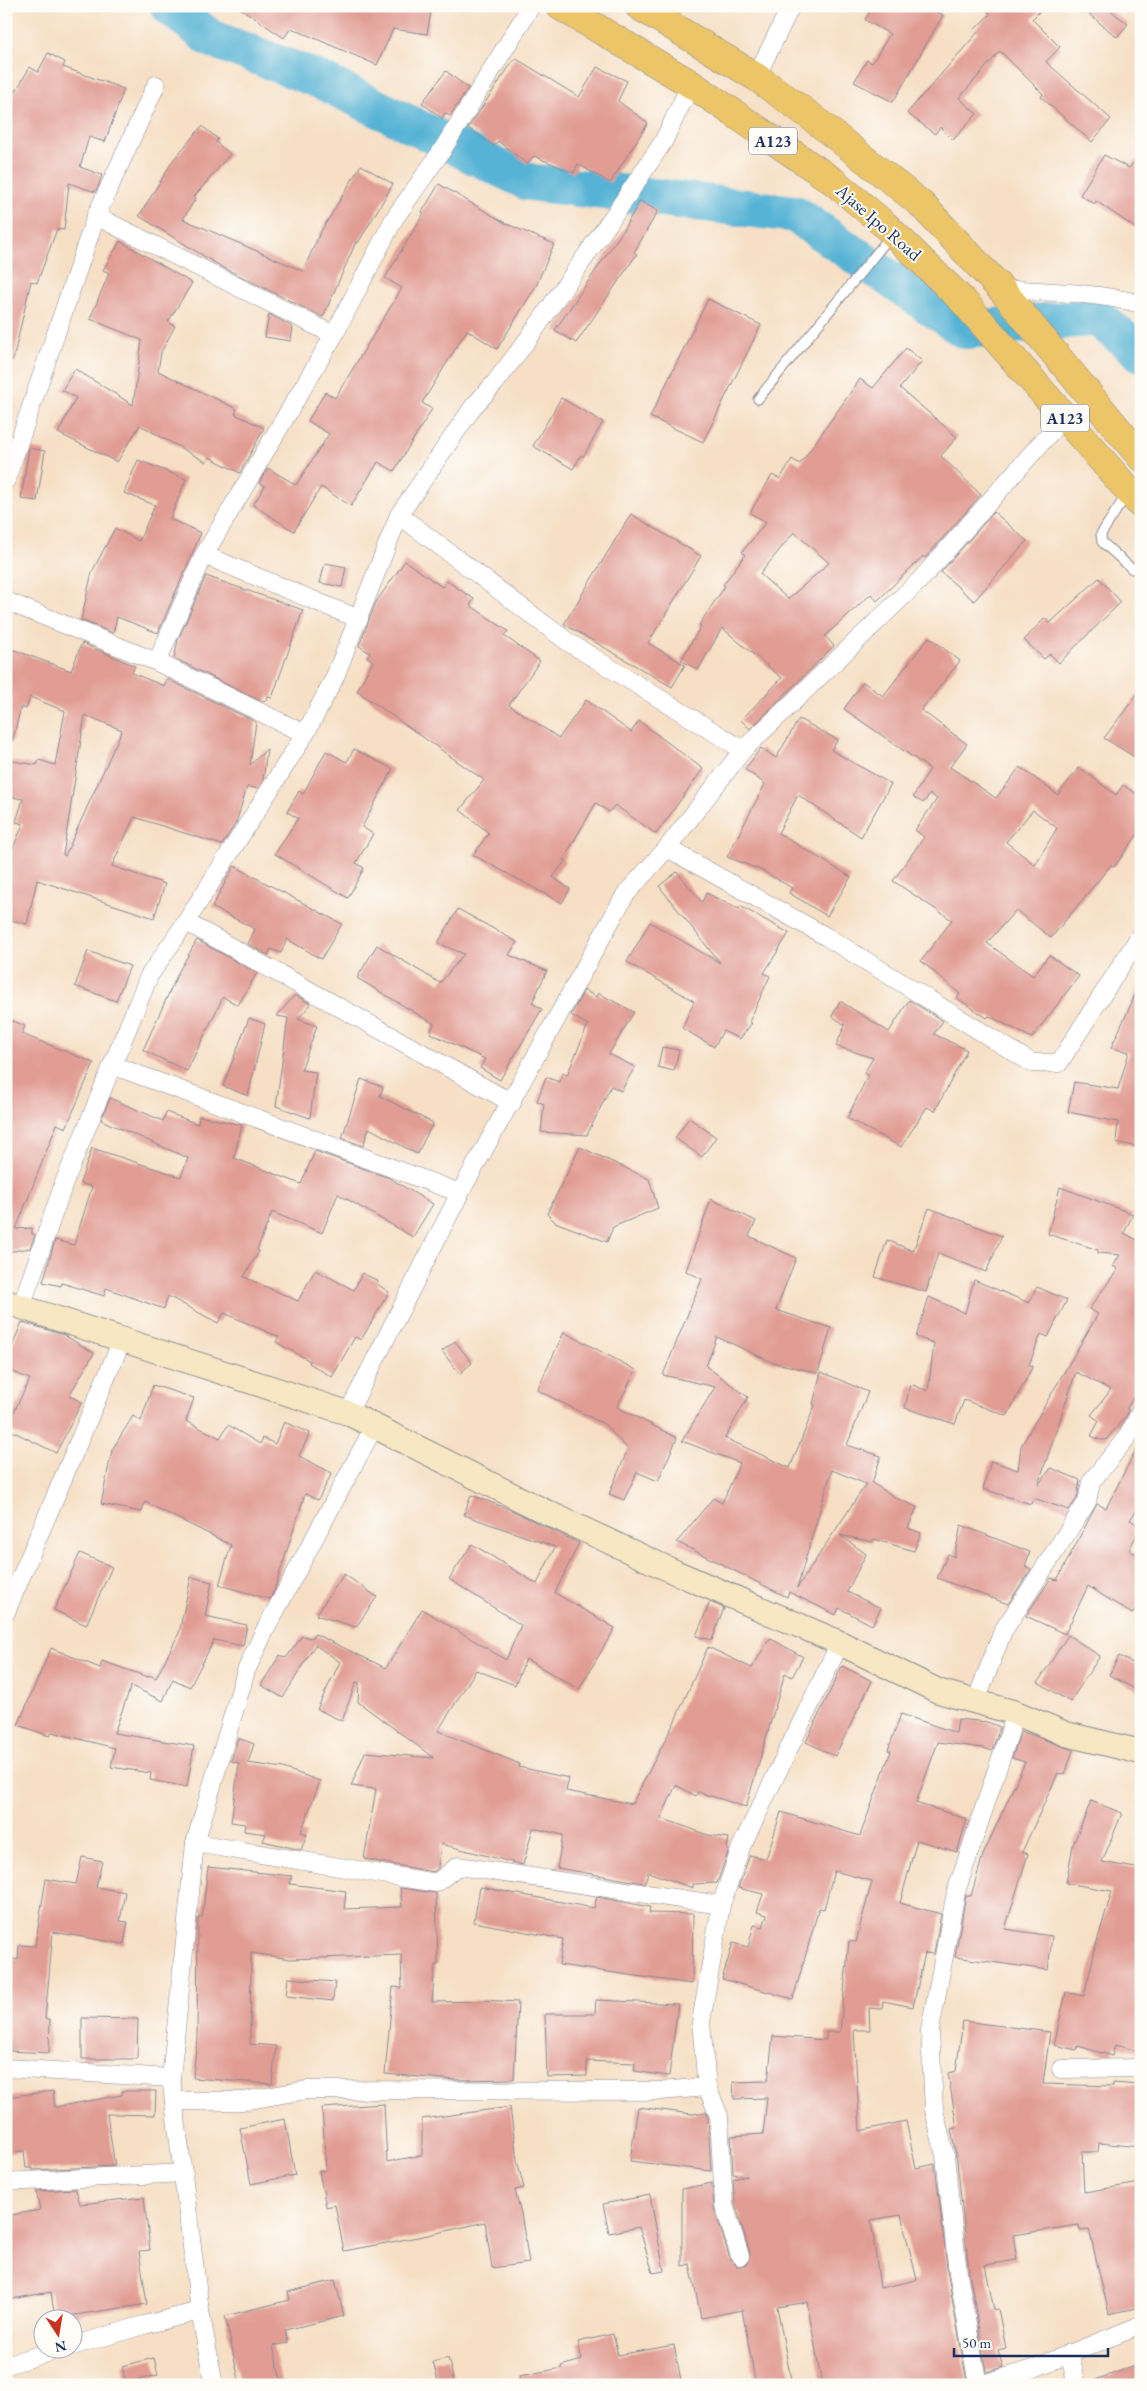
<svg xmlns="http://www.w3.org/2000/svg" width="1147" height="2391" viewBox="0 0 1147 2391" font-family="'EB Garamond',serif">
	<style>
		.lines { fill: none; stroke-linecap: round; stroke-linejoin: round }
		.river { stroke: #57b3d5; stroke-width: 38 }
		.building { fill: #e19d94; fill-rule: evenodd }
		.lane-casing { stroke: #888792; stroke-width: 11 }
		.street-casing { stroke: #888792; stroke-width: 19 }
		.secondary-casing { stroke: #888792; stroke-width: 26 }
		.highway-casing { stroke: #888792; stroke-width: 29 }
		.lane { stroke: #fff; stroke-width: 9 }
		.street { stroke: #fff; stroke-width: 18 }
		.secondary { stroke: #f7e8c3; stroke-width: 24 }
		.highway { stroke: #ecc569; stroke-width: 28 }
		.labels { text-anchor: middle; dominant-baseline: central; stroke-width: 4; stroke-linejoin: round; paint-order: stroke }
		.shield { fill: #fdfcf7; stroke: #5f6c8c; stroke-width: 1 }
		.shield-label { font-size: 16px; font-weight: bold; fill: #1b2f5e }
		.street-label { font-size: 18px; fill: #1b2f5e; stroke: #fdfcf7 }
	</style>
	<rect width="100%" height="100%" fill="#fdfcf7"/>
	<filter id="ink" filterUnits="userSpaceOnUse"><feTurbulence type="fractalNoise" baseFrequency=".02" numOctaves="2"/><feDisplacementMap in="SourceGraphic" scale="10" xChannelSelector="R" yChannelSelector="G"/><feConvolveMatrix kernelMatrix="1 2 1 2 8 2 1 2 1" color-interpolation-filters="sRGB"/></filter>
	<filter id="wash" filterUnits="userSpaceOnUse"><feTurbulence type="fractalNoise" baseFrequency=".0096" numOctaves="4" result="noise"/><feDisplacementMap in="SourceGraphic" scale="20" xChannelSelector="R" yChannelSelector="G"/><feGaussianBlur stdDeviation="1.12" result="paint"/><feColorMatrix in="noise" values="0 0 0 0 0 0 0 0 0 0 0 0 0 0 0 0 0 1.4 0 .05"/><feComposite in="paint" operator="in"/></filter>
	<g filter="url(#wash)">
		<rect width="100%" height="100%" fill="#f6dfc5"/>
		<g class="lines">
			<path class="river" d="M169 6 210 38 320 80 528 182 795 214 965 330 1097 317 1141 353"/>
		</g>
		<g id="blocks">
			<g class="building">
				<path d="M237 6H432L427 34 393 29 377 65 291 28 284 38Z"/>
				<path d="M873 6H927L943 15 893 102 854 82 867 60 872 63 890 34 865 20Z"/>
				<path d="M983 6H1045L1032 19 1060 47 1046 62 1111 119 1092 142 1041 97 1043 94 1000 51 959 98 977 114 953 140 940 127 935 134 907 113 978 32 975 29 990 14Z"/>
				<path d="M1079 6H1105L1128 24 1117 37Z"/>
				<path d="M48 53 65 62 63 67 124 89 105 142 89 137 80 167 102 175 98 187 95 192 69 183 64 230 57 229 37 283 31 281 13 360H6V108L30 67 38 72Z"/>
				<path d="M515 58 579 97 597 67 627 81 618 101 648 123 610 183 578 164 574 173 534 156 527 164 498 141 494 146 468 128Z"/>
				<path d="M446 71 468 88 450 116 445 113 442 118 422 103Z"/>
				<path d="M202 126 218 139 216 142 230 154 194 197 196 198 183 219 303 271 320 233 361 165 393 184 358 243 356 242 323 317 220 266 139 216 174 159Z"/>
				<path d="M1104 155 1129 168 1141 155V232L1096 201 1095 204 1080 195Z"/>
				<path d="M439 184 507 224 554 244 536 286 497 349 467 330 422 403 432 409 394 471 378 462 351 506 321 487 294 531 253 505 265 486 259 483 268 468 296 485 329 434 308 421 325 392 335 398 402 288 385 278 424 213 422 212Z"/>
				<path d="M640 201 658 211 634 252 637 254 576 343 555 330 622 232Z"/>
				<path d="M120 241 192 283 168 322 175 326 161 352 158 371 237 409 235 414 264 428 240 473 209 457 206 462 140 425 117 462 58 433 76 398 62 390 75 369 133 405 142 340 90 319 109 273 103 270Z"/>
				<path d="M708 299 761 325 703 442 650 417Z"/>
				<path d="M269 314 293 327 291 341 265 337Z"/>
				<path d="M906 348 922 361 900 388 957 437 941 456 981 495 925 558 923 556 877 601 871 594 825 636 834 646 750 729 741 720 782 678 722 628 698 670 681 660 701 626 699 625 725 586 723 585 745 555 742 552 766 522 750 513 772 475 780 479 792 459 800 464 860 379 873 388ZM794 532 829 563 788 599 760 574Z"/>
				<path d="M561 398 603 422 583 457 581 455 573 469 533 446Z"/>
				<path d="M29 448 45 451 37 501 21 499Z"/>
				<path d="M138 460 186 479 170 519 201 533 158 633 117 617 113 633 81 620 92 572 115 528 139 541 155 505 124 493Z"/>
				<path d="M994 512 1027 541 974 601 941 572Z"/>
				<path d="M631 514 701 556 648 643 685 665 672 687 564 624Z"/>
				<path d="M405 561 442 587 447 581 474 599 470 605 508 631 504 636 540 661 509 705 559 738 586 700 631 732 639 721 703 769 656 834 615 805 609 812 596 803 563 860H566L553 877 570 889 562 903 473 855 489 833 460 810 484 780 357 691 373 661 367 657 370 653 359 646 376 602Z"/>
				<path d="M325 563 346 567 342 587 320 583Z"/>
				<path d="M206 576 303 610 272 698 268 697 266 701 258 700 174 658 178 640Z"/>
				<path d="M1099 578 1121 602 1059 663 1050 654 1044 659 1024 640 1045 618 1050 623Z"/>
				<path d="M929 637 960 661 921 710 967 744 950 767 996 798 1020 767 1058 795 1079 767 1116 795 1123 785 1141 797V830L1114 867 1111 865 1051 938 1016 910 987 943 1033 976 1049 955 1079 976 1032 1038 989 1016 987 1018 957 998 960 994 921 961 952 920 893 881 924 837 915 830 937 799 930 794 923 803 913 797 930 769 844 709 863 682 883 696ZM1033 810 1057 828 1035 865 1006 842Z"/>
				<path d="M82 643 135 666 132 673 164 686 167 679 256 722 250 765 267 749 263 781 258 788 247 787 236 823 222 845 134 817 112 866 165 884 154 918 37 880 27 924 6 919V865L23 824 16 822 23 799 6 796V760L37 765 39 760 55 765 65 711 30 697 26 709 21 707 12 742 6 741V647L71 671ZM85 715 122 730 65 856 63 855Z"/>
				<path d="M1141 689V761L1104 738Z"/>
				<path d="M799 719 838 740 831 750 891 784 861 837 798 795 778 833 851 877 827 916 789 893 792 888 763 871 727 857 765 784 745 769 761 748 776 758Z"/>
				<path d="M354 749 393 769 362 827 373 834 356 863 364 868 348 898 275 854 298 818 287 812 299 791 303 794 326 751 347 762Z"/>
				<path d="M234 866 342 924 321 959 287 939 281 953 271 949 268 955 248 944 255 929 212 907Z"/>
				<path d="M677 872 702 902 706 893 739 909 740 906 789 933 764 973 770 976 749 1022 752 1023 740 1039 723 1031 714 1047 682 1028 694 1001 627 962 650 922 720 963 659 886Z"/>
				<path d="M458 909 517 942 509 955 547 971 532 1003 542 1009 500 1080 480 1068 485 1059 430 1033 434 1024 357 978 377 945 440 983 464 954 438 943Z"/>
				<path d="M197 940 257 973 238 1005 223 997 187 1071 143 1050 179 971Z"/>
				<path d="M88 951 130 966 116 1001 75 986Z"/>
				<path d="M1141 982V1132L1138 1147 1116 1142 1118 1122 1068 1112 1074 1082 1118 1089 1129 1052 1111 1048Z"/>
				<path d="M584 990 596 997 598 993 634 1012 609 1054 635 1067 621 1091 611 1086 587 1135 541 1132 544 1104 537 1101 546 1077 559 1082 563 1073 567 1075 588 1025 571 1015Z"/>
				<path d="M295 995 311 1004 298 1019 317 1026 301 1070 316 1072 310 1118 276 1106 288 1018 277 1016Z"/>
				<path d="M909 1000 943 1021 934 1034 967 1050 935 1111 927 1107 901 1147 847 1118 868 1076 864 1073 873 1058 836 1046 845 1025 832 1016 840 1001 889 1032Z"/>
				<path d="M6 1018 25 1026 22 1034 94 1063 66 1128 57 1124 16 1229 32 1228V1234L35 1235 30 1248 7 1252Z"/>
				<path d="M249 1018 265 1024 248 1096 223 1086Z"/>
				<path d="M662 1047 679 1050 674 1071 658 1067Z"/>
				<path d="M361 1079 383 1087 380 1096 433 1123 417 1154 369 1128 363 1146 342 1138Z"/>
				<path d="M110 1098 163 1121 166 1112 198 1124 199 1116 242 1125 234 1158 301 1184 315 1151 389 1178 433 1204 413 1237 338 1194 322 1233 272 1212 257 1250 259 1251 244 1277 298 1301 315 1270 354 1290 362 1273 378 1281 377 1284 389 1292 361 1340 355 1337 332 1377 309 1363 310 1361 276 1342 279 1337 224 1313 218 1323 168 1296 164 1309 106 1288 104 1296 62 1283 61 1286 43 1282 55 1240 74 1245 92 1187 80 1183 92 1148 181 1177 188 1158 101 1120Z"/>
				<path d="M689 1118 716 1137 702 1157 675 1138Z"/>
				<path d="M580 1147 649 1179 658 1208 613 1227 607 1242 555 1222 547 1214Z"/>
				<path d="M1060 1187 1133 1214 1124 1233 1141 1242V1386L1126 1409 1129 1411 1126 1416 1106 1440H1101L1091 1436 1099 1421 1091 1415 1111 1390 1076 1372 1038 1485 1051 1468 1080 1480 1077 1498 1069 1510 1033 1498 1031 1504 983 1489 991 1461 1018 1470 1021 1446 1098 1314 1089 1309 1118 1269 1113 1266 1120 1255 1098 1253V1250L1048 1234Z"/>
				<path d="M711 1199 756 1221 749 1236 796 1258 776 1310 831 1328 818 1373 772 1362 717 1337 706 1366 748 1397 725 1438 790 1468 815 1405 813 1404 821 1372 868 1392 847 1445 881 1456 872 1483 898 1499 917 1507 908 1528 921 1533 914 1551 874 1539 872 1542 840 1535 866 1554 847 1592 881 1608 872 1625 839 1608 836 1615 789 1592 787 1597 677 1542 713 1498 722 1503 740 1463 682 1441 715 1387 663 1375 702 1279 686 1271ZM832 1470 866 1484 797 1588 817 1520Z"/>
				<path d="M929 1208 1002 1236 986 1272 938 1253 926 1292 875 1277 887 1240 913 1251Z"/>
				<path d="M974 1280 1029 1303 1037 1287 1067 1300 1048 1337 1041 1334 1029 1365 1033 1366 1007 1416 964 1400 955 1424 905 1408 910 1384 928 1391 934 1343 916 1337 929 1297 965 1313Z"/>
				<path d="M22 1322 64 1335 94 1353 69 1396 82 1402 56 1453 6 1428 30 1379 6 1369V1361Z"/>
				<path d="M564 1332 636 1370 617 1407 677 1438 658 1481 637 1472 624 1500 609 1494 628 1449 604 1424 537 1390Z"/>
				<path d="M455 1341 472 1363 459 1374 442 1351Z"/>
				<path d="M153 1385 194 1398 186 1421 220 1438 228 1425 260 1444 263 1438 275 1444 284 1422 310 1433 299 1456 332 1473 318 1500 305 1494 275 1588 270 1599 219 1585 231 1545 145 1502 142 1512 101 1504 112 1450 133 1416 141 1421Z"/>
				<path d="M1141 1440V1504L1130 1520 1141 1527 1129 1550 1141 1557V1601L1132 1614 1088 1586 1065 1634 1026 1616 1051 1578 1057 1580 1097 1504 1106 1508Z"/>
				<path d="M471 1495 509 1509 579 1543 555 1593 615 1628 579 1689 526 1659 515 1685 476 1670 438 1731 520 1764 519 1767 569 1778 566 1791 632 1804 673 1725 708 1647 752 1668 770 1638 803 1657 792 1677 785 1673 746 1807 698 1792 696 1796 676 1785 661 1818 708 1835 729 1838 727 1849 729 1850 717 1883 693 1884V1888L648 1872 645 1883 557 1868 563 1835 533 1828 523 1865 441 1844 438 1868 433 1872 364 1859 376 1789 351 1786 365 1752 434 1758 358 1702 359 1683 356 1682 342 1721 317 1709 340 1662 315 1645 283 1698 261 1685 280 1655 286 1658 302 1636 312 1638 315 1634 386 1668 422 1609 506 1660 521 1625 449 1579 472 1544 537 1584 555 1547 464 1515Z"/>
				<path d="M961 1525 1030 1552 1025 1566 1031 1569 1008 1604 937 1578 948 1554 954 1557Z"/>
				<path d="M80 1553 112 1567 86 1625 54 1610Z"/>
				<path d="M344 1574 377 1597 356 1627 316 1615Z"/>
				<path d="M191 1577 212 1582 205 1616 247 1625 243 1646 214 1640 190 1687 173 1679 163 1701 131 1686 114 1733 194 1746 187 1787 150 1780 151 1773 111 1767 115 1748 52 1732 50 1736 18 1725 51 1648 100 1668 102 1661 148 1677 149 1675 156 1678 179 1633Z"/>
				<path d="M710 1602 724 1608 712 1640 696 1636Z"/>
				<path d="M1068 1635 1100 1656 1070 1702 1038 1682Z"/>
				<path d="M1119 1656 1141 1667V1692L1109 1675Z"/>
				<path d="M842 1666 872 1681 835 1756 806 1742Z"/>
				<path d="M901 1714 956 1733 958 1719 987 1722 1000 1727 992 1751 983 1748 938 1742 916 1803 967 1819 957 1852 917 1840 900 1903 941 1914 934 1954 925 1953 913 2007 883 2001 882 2009 869 2008 870 2030H854L860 2131 906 2121 916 2168 935 2164 948 2275 967 2382 948 2385H822L807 2302 777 2307 792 2385H756L742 2310 701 2318 690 2264 682 2266V2189L712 2183 714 2208 730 2259 737 2266 747 2264 750 2253 735 2203 733 2179 747 2176 733 2174 731 2136 763 2134 767 2098 734 2099 733 2082 768 2081 773 2036 826 2040V2032H840L849 1941 856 1942 872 1881 834 1871 824 1909 819 1908 793 1999 722 1979 733 1943 748 1947 754 1925 763 1927 767 1915 757 1912 763 1894 738 1888 750 1855 766 1859 781 1812 860 1836 891 1751 888 1750ZM901 2215 917 2280 880 2288 871 2220Z"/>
				<path d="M1021 1731 1073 1750 1065 1775 1058 1773 1022 1852 1028 1854 1005 1929 1052 1936 1048 1970 955 1957 966 1895 971 1896 983 1855 1025 1762 1012 1758Z"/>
				<path d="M238 1738 254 1744 248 1763 283 1768 320 1781 301 1832 307 1834 301 1850 263 1841 266 1834 244 1831 245 1824 231 1822 239 1763 231 1761Z"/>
				<path d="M1091 1801 1122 1813 1102 1862 1141 1869V2052L1115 2045 1112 2056 1078 2046 1077 2050 1054 2045 1066 1992 1084 1996 1096 1945 1112 1891 1066 1883 1073 1845Z"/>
				<path d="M82 1857 102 1861 96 1887 125 1892 120 1921 128 1922 124 1944 53 1932 45 2019H50L49 2053 8 2051 6 1957 18 1960 19 1945 35 1946 46 1879 76 1884Z"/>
				<path d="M208 1867 292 1876 290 1884 346 1891 344 1909 402 1907 400 1888 436 1893 438 1965H435L432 2002 482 2001 483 2000 518 2002 514 2079 455 2080 385 2074 393 1987 402 1988 401 1955 290 1959 251 1953 250 2044 276 2046 272 2084 193 2078 197 2038 198 1921V1918H202Z"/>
				<path d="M480 1887 594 1908 597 1897 650 1907 649 1913 693 1914 692 1984 559 1965 563 1939 474 1922Z"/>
				<path d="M288 1978 335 1982 333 2001 286 1996Z"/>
				<path d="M596 2000 678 2004 669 2076 634 2071 635 2063 587 2061V2076L547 2077 545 2014H595Z"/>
				<path d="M82 2018 138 2019 137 2059H82Z"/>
				<path d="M963 2021 1050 2032 1043 2084 1113 2086V2083L1141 2085V2147L1099 2143 1098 2152H1082L1084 2192 1141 2183V2307L1109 2314 1089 2229 1080 2230 1079 2225 1013 2235 1017 2260 985 2265 994 2310 998 2309 1006 2348 998 2350 1003 2367 986 2372 969 2271 957 2161 951 2129 957 2128 948 2073 956 2071Z"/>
				<path d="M53 2091 55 2107 122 2095V2091H156L155 2115 107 2114 115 2166 32 2170V2168H26L24 2151 6 2152V2097Z"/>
				<path d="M384 2104 387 2162 422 2155V2119L510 2107 517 2160 524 2188 515 2190 521 2213 529 2263 492 2268 485 2222 428 2235 344 2251 335 2205 326 2207 319 2171 326 2170 322 2108Z"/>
				<path d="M638 2107 692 2114 706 2112 708 2118 711 2171 630 2161Z"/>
				<path d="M285 2119 295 2175 251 2184 240 2128Z"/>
				<path d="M76 2189 80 2204 144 2197 150 2250 139 2251 147 2304 55 2318 51 2292 6 2300V2216L40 2210 36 2191Z"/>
				<path d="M650 2195 664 2271 653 2273 639 2227 609 2233 603 2204Z"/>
				<path d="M335 2280 344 2316 285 2330 288 2343 273 2346 282 2385H240L225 2316 290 2300 288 2292Z"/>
				<path d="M613 2334 618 2355 674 2345 682 2385H520L519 2376 562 2368 561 2366 582 2360 578 2342Z"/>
				<path d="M154 2358 158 2375 126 2383 122 2366Z"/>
				<path d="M448 2358 455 2385H439L433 2362Z"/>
				<path d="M1138 2365 1141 2385H1089V2382Z"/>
			</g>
		</g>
	</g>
	<g filter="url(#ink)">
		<use href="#blocks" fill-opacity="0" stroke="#888792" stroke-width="1"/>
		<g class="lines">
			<defs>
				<g id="lane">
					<path d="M758 399 892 234"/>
					<path d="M1127 494 1101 534 1102 542 1132 569 1141 565"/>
				</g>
				<g id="street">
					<path d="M756 77 791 6"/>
					<path d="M96 216 334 335"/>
					<path d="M1001 289C1048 292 1095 292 1141 304"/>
					<path d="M6 480 96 216 156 85"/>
					<path d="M399 515 568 642 743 750"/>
					<path d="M204 555 359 619"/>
					<path d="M6 601 157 662 305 734"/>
					<path d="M157 662 204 555 334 335 394 219 441 152 531 6"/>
					<path d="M667 848 827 937 1032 1063H1059L1141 934"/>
					<path d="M186 922 512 1103"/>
					<path d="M112 1065 460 1193"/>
					<path d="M21 1307 64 1183 149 976 186 922 305 734 334 679 399 515 473 407 495 383 531 335 617 211 663 142 691 84"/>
					<path d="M348 1413 460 1193 625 895 667 848 743 750 922 578 1064 417"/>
					<path d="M6 1612 123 1338"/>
					<path d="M976 1701 1003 1631 1087 1502 1091 1482 1128 1436 1141 1411"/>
					<path d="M195 1843 436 1883 458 1866 721 1905"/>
					<path d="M6 2068 171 2078"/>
					<path d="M1061 2069 1141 2068"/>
					<path d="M175 2101H243L306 2090 660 2091 707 2087"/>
					<path d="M6 2182 184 2173"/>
					<path d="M740 2256 724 2205 719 2116 707 2087 701 2022 721 1905 741 1847 840 1643"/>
					<path d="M72 2346 144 2325 200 2311"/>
					<path d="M1069 2353 1077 2385"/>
					<path d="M6 2365 64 2348"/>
					<path d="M214 2385 200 2311 171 2078 195 1843 246 1671 263 1634 375 1425"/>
					<path d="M978 2385 958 2273 945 2156 934 2110 930 2030 956 1892 1016 1713"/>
					<path d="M980 2385 1032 2369 1141 2325"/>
				</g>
				<path id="secondary" d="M6 1302 348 1413 546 1512 677 1573 840 1643 938 1691 1016 1713 1066 1734 1141 1752"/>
				<g id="highway">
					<path d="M560 6 691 84 833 181 885 225 964 302 1141 505"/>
					<path d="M639 6 756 77 809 115 921 204 1001 289 1141 457"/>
				</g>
			</defs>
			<use href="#lane" class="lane-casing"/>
			<use href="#street" class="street-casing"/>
			<use href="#secondary" class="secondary-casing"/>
			<use href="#highway" class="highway-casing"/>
			<use href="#lane" class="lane"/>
			<use href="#street" class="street"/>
			<use href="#secondary" class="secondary"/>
			<use href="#highway" class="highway"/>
		</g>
	</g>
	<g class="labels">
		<g class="shield">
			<rect x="749" y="127.5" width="48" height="27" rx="4"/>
			<rect x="1041" y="404.5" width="48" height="27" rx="4"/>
		</g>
		<g class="shield-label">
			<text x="773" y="141">A123</text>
			<text x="1065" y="418">A123</text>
		</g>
		<g class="street-label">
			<text transform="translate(879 222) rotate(41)">Ajase Ipo Road</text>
		</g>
	</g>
	<rect width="1147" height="2391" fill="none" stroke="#fdfcf7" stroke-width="25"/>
	<g transform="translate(58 2334) rotate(168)"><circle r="24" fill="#fdfcf7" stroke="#a3aaba"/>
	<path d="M0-4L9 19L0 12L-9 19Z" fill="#c8321e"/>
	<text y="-8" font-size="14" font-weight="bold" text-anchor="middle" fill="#1b2f5e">N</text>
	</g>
	<path d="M954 2348v8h154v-8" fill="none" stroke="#1b2f5e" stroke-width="2.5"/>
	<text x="962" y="2348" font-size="15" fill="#1b2f5e" stroke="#fdfcf7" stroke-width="4" paint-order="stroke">50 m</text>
</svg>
